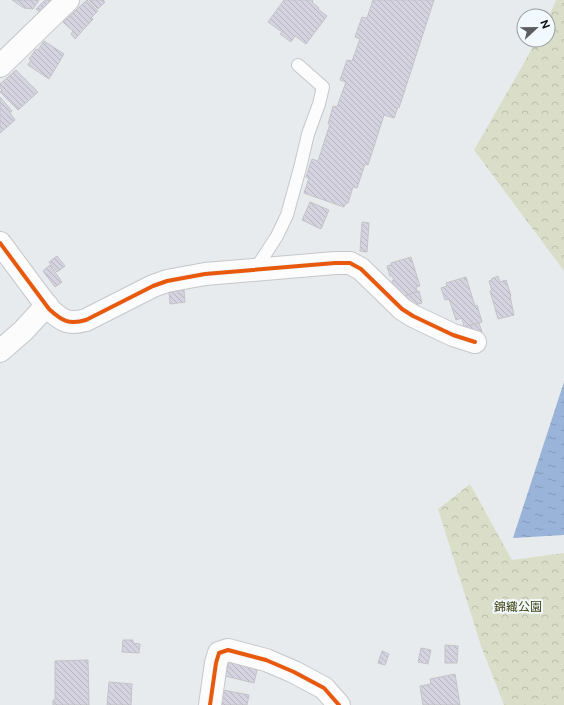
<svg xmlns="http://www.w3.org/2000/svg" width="564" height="705" viewBox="0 0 564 705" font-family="Figtree,'Noto Sans JP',sans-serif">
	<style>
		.forest { fill: url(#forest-crowns) }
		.water { fill: url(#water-ripples) }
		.building { fill: url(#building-back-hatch); stroke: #c2c3c6 }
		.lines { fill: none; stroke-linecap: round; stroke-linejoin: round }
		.service-casing { stroke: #c5c7ca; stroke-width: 14 }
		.minor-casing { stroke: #c5c7ca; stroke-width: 24 }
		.secondary-casing { stroke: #c5c7ca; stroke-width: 24 }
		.service { stroke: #fcfcfc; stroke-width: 12 }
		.minor { stroke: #fcfcfc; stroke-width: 22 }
		.secondary { stroke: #fcfcfc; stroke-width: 22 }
		.cycleway-casing { stroke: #f2f9fe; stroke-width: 6 }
		.cycleway { stroke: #e8590c; stroke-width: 4 }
		.labels { text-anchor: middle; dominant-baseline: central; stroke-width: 4; stroke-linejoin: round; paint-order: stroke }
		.park-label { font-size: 12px; fill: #424513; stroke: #f2f9fe }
	</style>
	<defs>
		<pattern id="forest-crowns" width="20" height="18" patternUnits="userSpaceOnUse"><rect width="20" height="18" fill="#dadec9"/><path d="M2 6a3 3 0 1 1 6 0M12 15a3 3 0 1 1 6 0" fill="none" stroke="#babdac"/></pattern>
		<pattern id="water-ripples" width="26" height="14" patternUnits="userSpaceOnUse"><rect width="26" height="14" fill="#99b4d8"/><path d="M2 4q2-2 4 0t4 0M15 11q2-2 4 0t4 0" fill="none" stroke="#839ab8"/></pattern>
		<pattern id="building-back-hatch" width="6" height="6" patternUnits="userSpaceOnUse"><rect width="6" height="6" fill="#d6d3e1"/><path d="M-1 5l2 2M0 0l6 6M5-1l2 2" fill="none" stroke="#b6b4c0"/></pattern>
	</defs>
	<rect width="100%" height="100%" fill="#e8ebee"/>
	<g class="forest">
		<path d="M556 0H564V271L474 150 537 40H548V19Z"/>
		<path d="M470 484 512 560 564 553V705H504L481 646 438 509Z"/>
	</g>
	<path class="water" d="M564 382V535L513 538Z"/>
	<g class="building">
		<path d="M12 0H39L33 9 24 8Z"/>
		<path d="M45 0H59L44 16 36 9Z"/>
		<path d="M87 0 98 11 91 18 93 19 75 39 71 34 73 31 63 22Z"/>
		<path d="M89 0H103L105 2 98 9Z"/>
		<path d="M284 0H312L313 1 312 2 319 8 318 9 327 16 306 44 295 36 291 42 280 34 282 32 268 22Z"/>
		<path d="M373 0H434L399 108 398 107 394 118 384 115 368 165 365 164 357 188 353 187 348 203H346L344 207 304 193 309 178 306 177 312 159 318 161 330 124H328L333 106 337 107 346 82 340 80 347 60 352 61 360 39 355 37 362 17 367 18Z"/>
		<path d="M44 41 64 54 49 79 28 65 31 60 29 59 36 49 38 50Z"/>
		<path d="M16 70 38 92 18 110 0 92 2 90 0 88V84Z"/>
		<path d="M0 97 12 111 10 113 15 120 0 133Z"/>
		<path d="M310 202 329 210 321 229 302 220Z"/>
		<path d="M362 222 369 223 367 252 360 251Z"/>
		<path d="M57 256 65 266 57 272 49 262Z"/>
		<path d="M411 257 420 286 416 287 417 291 397 299 392 281 394 280 392 276H390L387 266 391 265V263Z"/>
		<path d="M50 265 62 282 55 287 43 271Z"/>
		<path d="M498 276 500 282 506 280 511 296H510L514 315 498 319 490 291H492L489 281 492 280 491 279Z"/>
		<path d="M466 277 475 306 477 305 482 322 464 327 462 318 456 320 449 299 445 300 441 288 447 286 446 283Z"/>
		<path d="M184 290 185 302 170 304 169 292Z"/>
		<path d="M419 291 422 303 408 307 405 296Z"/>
		<path d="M479 323 482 332 475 334 464 327Z"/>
		<path d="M123 640H133V643L140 644 139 653 122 652Z"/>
		<path d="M445 645 458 646 457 663H445Z"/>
		<path d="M421 648 431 650 428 664 418 662Z"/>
		<path d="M382 651 389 654 385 665 378 663Z"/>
		<path d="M88 660 89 705H53V700H55V661Z"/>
		<path d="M233 660 258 666 254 683 225 676 229 662 233 663Z"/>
		<path d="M455 674 460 705H423L420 686 431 684 430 679Z"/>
		<path d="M109 682 132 684 131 705H107Z"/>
		<path d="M223 690 249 695 247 705H221Z"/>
	</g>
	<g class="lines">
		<defs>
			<path id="service" d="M255 270 277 236 287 215 300 168 308 134 319 104 323 87 298 65"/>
			<g id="minor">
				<path d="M0 243 49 309C62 321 69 325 86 320L153 286 167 281 205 274 335 263H350L361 269 402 309 413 316 453 335 475 342"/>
				<path d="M0 351 23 331 47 305"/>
				<path d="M210 705 216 663 219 653 228 650 266 660 294 672 324 688 339 705"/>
			</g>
			<path id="secondary" d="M0 66 68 0"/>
		</defs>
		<use href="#service" class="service-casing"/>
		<use href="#minor" class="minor-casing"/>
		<use href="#secondary" class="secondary-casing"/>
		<use href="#service" class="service"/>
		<use href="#minor" class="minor"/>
		<use href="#secondary" class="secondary"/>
		<defs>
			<g id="cycleway">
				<path d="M0 243 49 309C62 321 69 325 86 320L153 286 167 281 205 274 335 263H350L361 269 402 309 413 316 453 335 475 342"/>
				<path d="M210 705 216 663 219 653 228 650 266 660 294 672 324 688 339 705"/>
			</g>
		</defs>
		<use href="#cycleway" class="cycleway-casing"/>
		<use href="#cycleway" class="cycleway"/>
	</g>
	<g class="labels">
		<g class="park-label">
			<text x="518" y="607">錦織公園</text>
		</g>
	</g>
	<g transform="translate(536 28) rotate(68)"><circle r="19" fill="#f2f9fe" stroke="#969b9f"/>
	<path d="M0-3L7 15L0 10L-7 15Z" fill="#5a5c5e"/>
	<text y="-6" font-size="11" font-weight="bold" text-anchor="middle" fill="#0d0f11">N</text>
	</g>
</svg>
